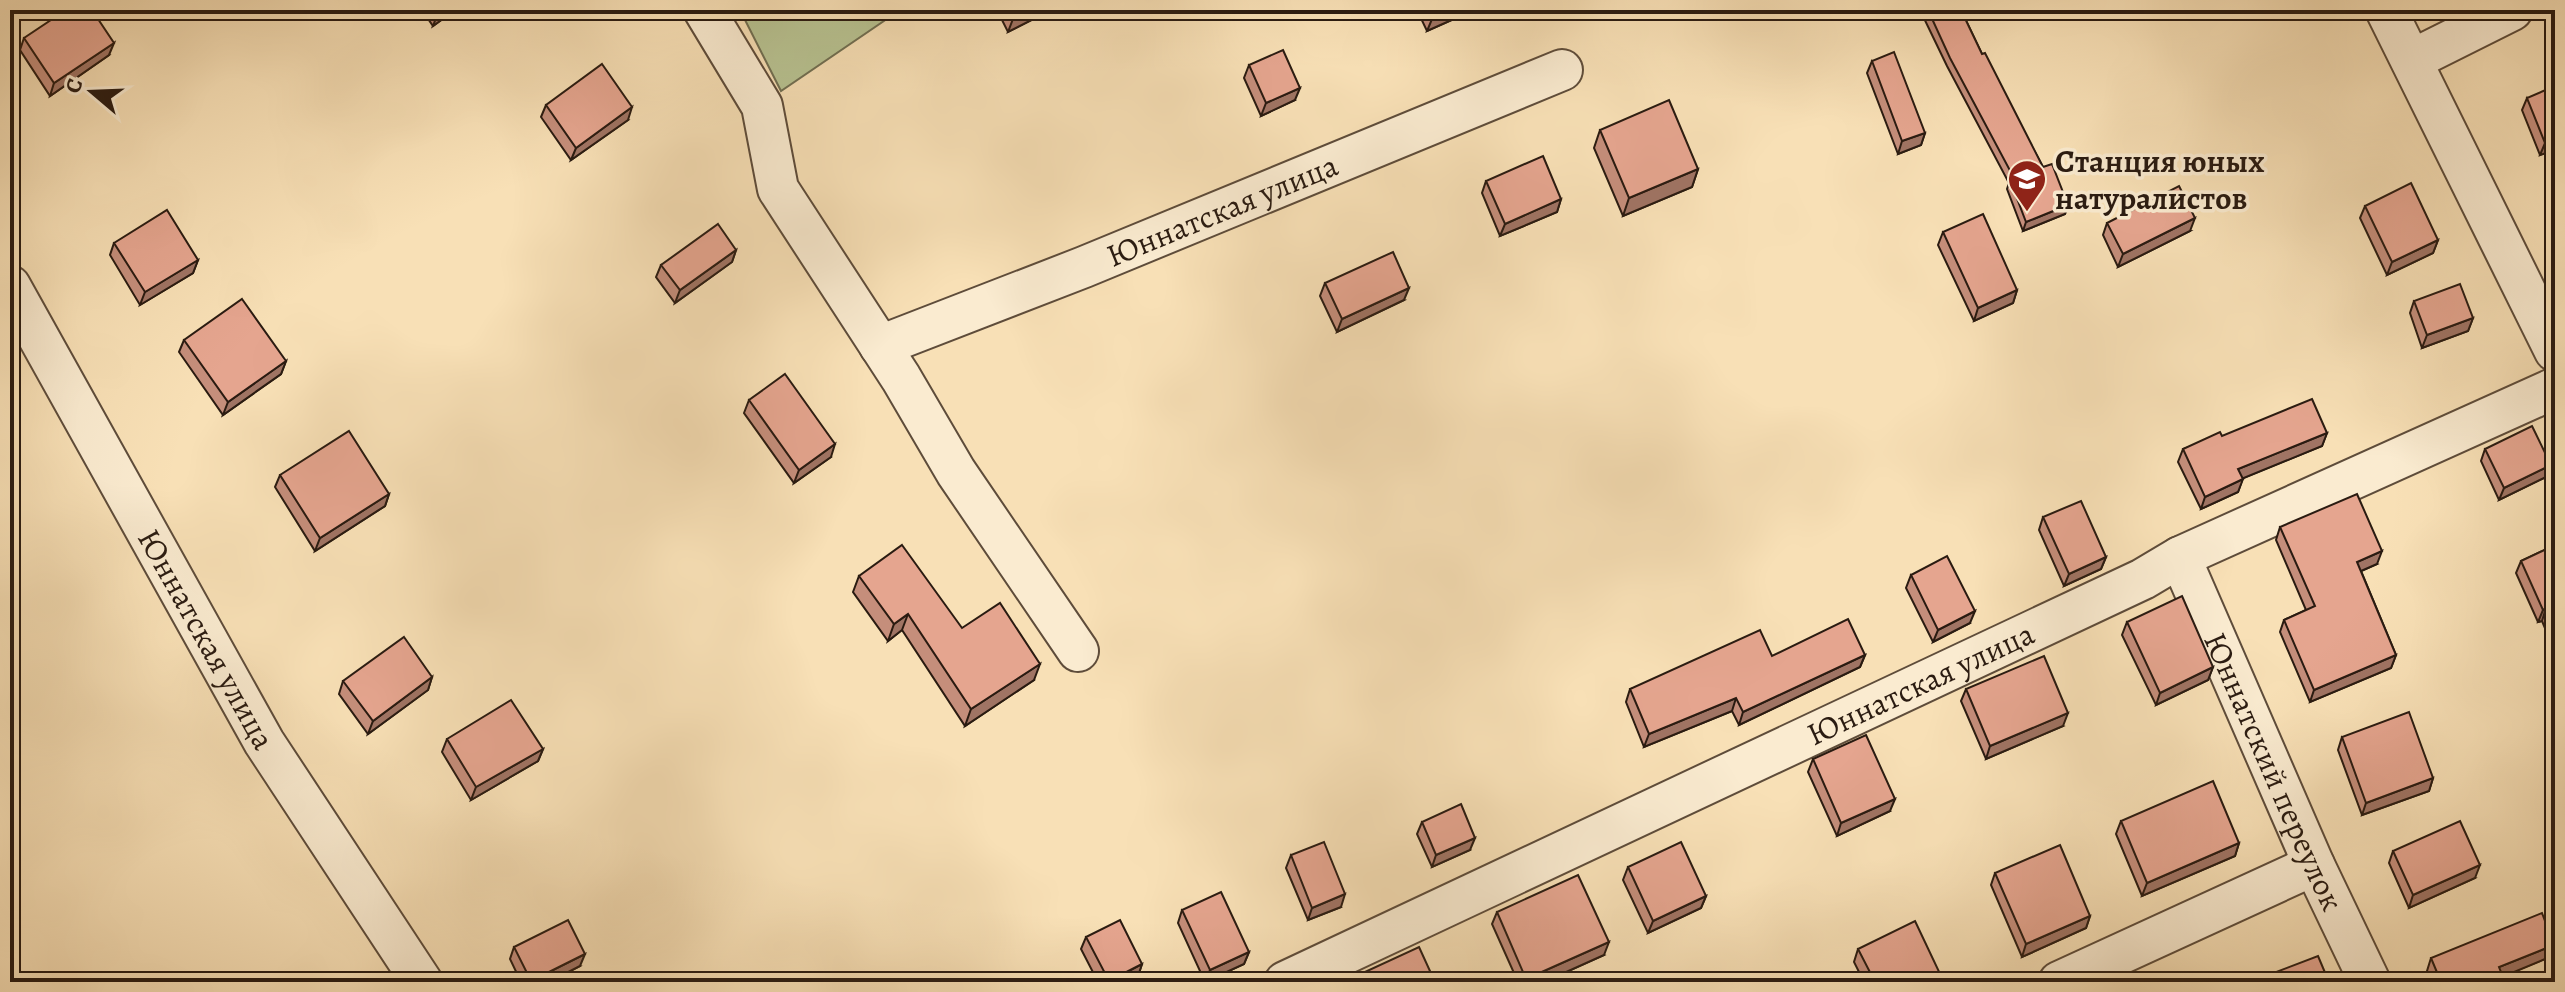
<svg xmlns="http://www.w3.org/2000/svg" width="2565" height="992" viewBox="0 0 2565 992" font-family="Alegreya,serif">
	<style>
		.green { fill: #b8c392; stroke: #716f52; stroke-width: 2 }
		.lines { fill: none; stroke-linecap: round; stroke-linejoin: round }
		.minor-casing { stroke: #5e4c3a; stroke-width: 44 }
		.minor { stroke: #faebd0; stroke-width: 40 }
		.wall { fill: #c58e7b; stroke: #2a1b11; stroke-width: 2 }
		.shaded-wall { fill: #a07464; stroke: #2a1b11; stroke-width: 2 }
		.building { fill: #e5a58f; stroke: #2a1b11; stroke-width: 2 }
		.labels { text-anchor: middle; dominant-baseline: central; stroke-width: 7; stroke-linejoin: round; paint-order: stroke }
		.poi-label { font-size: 32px; font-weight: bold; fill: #2a1b11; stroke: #faebd0; text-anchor: start }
		.street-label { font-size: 32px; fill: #2a1b11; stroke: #faebd0 }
	</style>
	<rect width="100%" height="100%" fill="#f8e0b6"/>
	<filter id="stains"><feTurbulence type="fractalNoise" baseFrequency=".0025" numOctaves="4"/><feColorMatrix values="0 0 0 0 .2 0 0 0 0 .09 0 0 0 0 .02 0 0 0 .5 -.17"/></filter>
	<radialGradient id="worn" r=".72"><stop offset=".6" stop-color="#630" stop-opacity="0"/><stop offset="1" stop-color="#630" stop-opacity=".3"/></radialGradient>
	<path class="green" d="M740 10H900L781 91Z"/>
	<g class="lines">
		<defs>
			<g id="minor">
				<path d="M704 10 762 106 778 189 901 378 956 472 1078 651"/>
				<path d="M2386 10 2555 351"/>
				<path d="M2412 60 2512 10"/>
				<path id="s1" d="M10 286 264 742 422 982"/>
				<path id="s2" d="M880 346 1084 267 1562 70"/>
				<path id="s3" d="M2180 557 2314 865 2370 982"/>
				<path id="s4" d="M1285 982 2143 579 2180 557 2555 388"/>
				<path d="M2059 982 2314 865"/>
			</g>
		</defs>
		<use href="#minor" class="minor-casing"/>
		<use href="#minor" class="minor"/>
	</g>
	<g class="wall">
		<path d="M422 10H455L433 26Z"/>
		<path d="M997 10H1051L1008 32Z"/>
		<path d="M1417 10H1474L1427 31Z"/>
		<path d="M1920 10H1961L1982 54 2043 167 2068 205 2065 214 2023 231 2007 189 2009 183 1947 66Z"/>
		<path d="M24 38 109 55 50 96 20 50Z"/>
		<path d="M1872 61 1925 133 1921 145 1898 154 1867 73Z"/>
		<path d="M1249 65 1295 100 1261 116 1244 78Z"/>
		<path d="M2527 98 2555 150 2540 155 2522 110Z"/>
		<path d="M546 105 628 120 571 160 541 117Z"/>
		<path d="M1600 130 1698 169 1692 187 1623 216 1594 148Z"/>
		<path d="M1486 181 1561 199 1557 212 1500 236 1482 193Z"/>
		<path d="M2365 206 2438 240 2433 253 2387 275 2360 218Z"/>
		<path d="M2107 223 2190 231 2118 267 2103 235Z"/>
		<path d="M1943 232 2017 290 2013 303 1974 321 1938 245Z"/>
		<path d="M114 243 198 260 193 273 140 305 110 255Z"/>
		<path d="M736 250 732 262 675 303 656 277 661 265Z"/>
		<path d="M1325 283 1404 300 1337 332 1320 296Z"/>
		<path d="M2414 301 2473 318 2468 331 2422 348 2410 313Z"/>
		<path d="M184 340 286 361 281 374 223 415 179 352Z"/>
		<path d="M749 400 831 457 794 483 744 413Z"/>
		<path d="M2327 433 2322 446 2243 478 2238 492 2201 509 2178 462 2183 449 2222 436Z"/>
		<path d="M2485 449 2551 465 2546 477 2499 500 2481 461Z"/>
		<path d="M280 475 389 494 385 506 315 551 275 487Z"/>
		<path d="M2043 517 2106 557 2101 569 2064 586 2039 530Z"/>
		<path d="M2280 527 2377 564 2361 571 2396 655 2391 668 2310 702 2280 632 2284 620 2306 610 2276 540Z"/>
		<path d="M2555 545V652L2542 621 2538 622 2516 573 2521 561Z"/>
		<path d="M1911 575 1970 623 1933 642 1906 588Z"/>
		<path d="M859 576 962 628 1034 680 965 726 902 630 888 641 853 592Z"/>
		<path d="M2127 622 2213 667 2208 680 2156 705 2122 635Z"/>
		<path d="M1865 655 1860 667 1739 725 1732 711 1644 747 1626 702 1630 689 1772 656Z"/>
		<path d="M432 677 428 690 368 734 339 694 343 681Z"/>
		<path d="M1966 689 2063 726 1986 759 1961 701Z"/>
		<path d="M2342 737 2433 778 2429 791 2362 815 2338 750Z"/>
		<path d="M447 739 543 749 538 761 471 800 442 752Z"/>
		<path d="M1813 759 1890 811 1837 836 1808 772Z"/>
		<path d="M2121 821 2239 843 2235 856 2142 896 2116 834Z"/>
		<path d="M1422 822 1470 850 1432 867 1417 834Z"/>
		<path d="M2393 851 2475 878 2409 908 2389 863Z"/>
		<path d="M1291 855 1341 907 1308 920 1286 868Z"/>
		<path d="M1628 867 1706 896 1701 908 1648 933 1623 880Z"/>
		<path d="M1995 873 2090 916 2086 928 2022 957 1991 885Z"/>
		<path d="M1182 910 1249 952 1244 964 1205 982 1178 923Z"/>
		<path d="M1497 912 1604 955 1544 982H1518L1492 924Z"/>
		<path d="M1086 937 1142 964 1138 976 1127 982H1098L1081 949Z"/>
		<path d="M514 947 580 966 549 982H521L510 959Z"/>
		<path d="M1858 949 1942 978 1941 982H1864L1854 962Z"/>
		<path d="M2550 957 2503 976 2505 982H2431L2427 971 2431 958Z"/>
	</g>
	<g class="shaded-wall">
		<path d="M442 10H455L433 26 438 13Z"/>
		<path d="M1031 10H1051L1008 32 1013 19Z"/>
		<path d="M1451 10H1474L1427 31 1432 19Z"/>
		<path d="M114 43 109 55 50 96 54 83Z"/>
		<path d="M1300 88 1295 100 1261 116 1266 103Z"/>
		<path d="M632 107 628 120 571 160 576 148Z"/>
		<path d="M1925 133 1921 145 1898 154 1902 141Z"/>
		<path d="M2555 139V150L2540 155 2545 143Z"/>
		<path d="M1698 169 1692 187 1623 216 1629 198Z"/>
		<path d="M1561 199 1557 212 1500 236 1505 224Z"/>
		<path d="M2068 205 2065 214 2023 231 2026 222Z"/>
		<path d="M2195 218 2190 231 2118 267 2123 254Z"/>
		<path d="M2438 240 2433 253 2387 275 2392 262Z"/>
		<path d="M736 250 732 262 675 303 680 290Z"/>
		<path d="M198 260 193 273 140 305 145 292Z"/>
		<path d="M1409 288 1404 300 1337 332 1342 319Z"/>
		<path d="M2017 290 2013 303 1974 321 1978 308Z"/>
		<path d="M2473 318 2468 331 2422 348 2427 335Z"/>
		<path d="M286 361 281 374 223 415 228 402Z"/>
		<path d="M2327 433 2322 446 2234 482 2238 469Z"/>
		<path d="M835 444 831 457 794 483 799 470Z"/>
		<path d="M2551 465 2546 477 2499 500 2504 488Z"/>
		<path d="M2243 479 2238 492 2201 509 2205 497Z"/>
		<path d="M389 494 385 506 315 551 320 538Z"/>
		<path d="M2382 551 2377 564 2352 575 2357 562Z"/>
		<path d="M2106 557 2101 569 2064 586 2069 574Z"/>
		<path d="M2546 608 2542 621 2538 622 2543 610Z"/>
		<path d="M1975 611 1970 623 1933 642 1938 630Z"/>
		<path d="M908 614 902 630 888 641 894 624Z"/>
		<path d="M1865 655 1860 667 1739 725 1743 712Z"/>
		<path d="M2396 655 2391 668 2310 702 2314 690Z"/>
		<path d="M1040 664 1034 680 965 726 971 709Z"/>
		<path d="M2213 667 2208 680 2156 705 2160 693Z"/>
		<path d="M432 677 428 690 368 734 373 721Z"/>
		<path d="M1736 698 1732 711 1644 747 1649 734Z"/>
		<path d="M2068 713 2063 726 1986 759 1990 746Z"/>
		<path d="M543 749 538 761 471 800 476 787Z"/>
		<path d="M2433 778 2429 791 2362 815 2366 803Z"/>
		<path d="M1895 799 1890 811 1837 836 1841 823Z"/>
		<path d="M1475 838 1470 850 1432 867 1436 855Z"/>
		<path d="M2239 843 2235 856 2142 896 2147 883Z"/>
		<path d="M2480 865 2475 878 2409 908 2413 895Z"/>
		<path d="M1345 894 1341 907 1308 920 1312 908Z"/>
		<path d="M1706 896 1701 908 1648 933 1653 921Z"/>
		<path d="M2090 916 2086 928 2022 957 2026 944Z"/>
		<path d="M1609 942 1604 955 1544 982H1525L1526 979Z"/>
		<path d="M2554 945 2550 957 2495 980 2499 967Z"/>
		<path d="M1249 952 1244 964 1205 982 1210 970Z"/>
		<path d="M585 954 580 966 549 982H530L531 981Z"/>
		<path d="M1142 964 1138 976 1127 982H1108Z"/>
	</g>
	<g class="building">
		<path d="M66 10H92L114 43 54 83 24 38Z"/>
		<path d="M1008 10H1031L1013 19Z"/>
		<path d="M1428 10H1451L1432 19Z"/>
		<path d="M1928 10H1961L1982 54 1985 53 2043 167 2052 164 2068 205 2026 222 2010 180 2014 178 1950 58Z"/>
		<path d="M1283 50 1300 88 1266 103 1249 65Z"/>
		<path d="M1894 52 1925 133 1902 141 1872 61Z"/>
		<path d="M602 64 632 107 576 148 546 105Z"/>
		<path d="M2555 86V139L2545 143 2527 98Z"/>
		<path d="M1669 100 1698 169 1629 198 1600 130Z"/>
		<path d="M1543 156 1561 199 1505 224 1486 181Z"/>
		<path d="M2411 183 2438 240 2392 262 2365 206Z"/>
		<path d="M2179 186 2195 218 2123 254 2107 223Z"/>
		<path d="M167 210 198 260 145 292 114 243Z"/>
		<path d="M1983 214 2017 290 1978 308 1943 232Z"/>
		<path d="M718 224 736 250 680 290 661 265Z"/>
		<path d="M1393 252 1409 288 1342 319 1325 283Z"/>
		<path d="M2460 284 2473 318 2427 335 2414 301Z"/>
		<path d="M242 299 286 361 228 402 184 340Z"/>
		<path d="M785 374 835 444 799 470 749 400Z"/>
		<path d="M2312 399 2327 433 2238 469 2243 479 2205 497 2183 449 2220 432 2222 436Z"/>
		<path d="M2532 426 2551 465 2504 488 2485 449Z"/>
		<path d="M349 431 389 494 320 538 280 475Z"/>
		<path d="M2357 494 2382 551 2357 562 2396 655 2314 690 2284 620 2315 606 2280 527Z"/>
		<path d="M2081 501 2106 557 2069 574 2043 517Z"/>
		<path d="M902 545 962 628 1000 603 1040 664 971 709 908 614 894 624 859 576Z"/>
		<path d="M2555 545V628L2546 608 2543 610 2521 561Z"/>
		<path d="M1947 556 1975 611 1938 630 1911 575Z"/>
		<path d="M2182 596 2213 667 2160 693 2127 622Z"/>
		<path d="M1848 619 1865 655 1743 712 1736 698 1649 734 1630 689 1760 630 1772 656Z"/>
		<path d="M404 637 432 677 373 721 343 681Z"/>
		<path d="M2044 656 2068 713 1990 746 1966 689Z"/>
		<path d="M511 700 543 749 476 787 447 739Z"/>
		<path d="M2409 712 2433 778 2366 803 2342 737Z"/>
		<path d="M1866 735 1895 799 1841 823 1813 759Z"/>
		<path d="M2213 781 2239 843 2147 883 2121 821Z"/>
		<path d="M1461 804 1475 838 1436 855 1422 822Z"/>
		<path d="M2460 821 2480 865 2413 895 2393 851Z"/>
		<path d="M1324 842 1345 894 1312 908 1291 855Z"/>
		<path d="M1681 842 1706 896 1653 921 1628 867Z"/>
		<path d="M2060 845 2090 916 2026 944 1995 873Z"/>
		<path d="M1578 875 1609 942 1526 979 1497 912Z"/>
		<path d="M1221 892 1249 952 1210 970 1182 910Z"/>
		<path d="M2542 913 2554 945 2499 967 2505 982H2441L2431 958Z"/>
		<path d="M568 920 585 954 531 981 514 947Z"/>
		<path d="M1120 920 1142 964 1109 981 1086 937Z"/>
		<path d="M1915 921 1942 978 1934 982H1875L1858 949Z"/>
		<path d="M1419 947 1435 982H1356L1354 977Z"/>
		<path d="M2318 956 2329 982H2250Z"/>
	</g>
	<defs>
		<symbol id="school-pin" viewBox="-11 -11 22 30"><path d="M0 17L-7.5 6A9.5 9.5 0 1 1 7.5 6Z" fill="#8f2418" stroke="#faebd0"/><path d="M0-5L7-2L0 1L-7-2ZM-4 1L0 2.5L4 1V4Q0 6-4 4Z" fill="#fff"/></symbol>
	</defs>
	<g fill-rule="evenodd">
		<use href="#school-pin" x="2005" y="157" width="44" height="60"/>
	</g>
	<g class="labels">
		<g class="poi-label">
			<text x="2055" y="161">Станция юных<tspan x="2055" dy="37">натуралистов</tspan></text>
		</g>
		<g class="street-label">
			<text stroke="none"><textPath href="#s2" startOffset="368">Юннатская улица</textPath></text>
			<text stroke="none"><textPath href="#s1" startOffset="404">Юннатская улица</textPath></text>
			<text stroke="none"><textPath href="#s4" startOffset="702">Юннатская улица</textPath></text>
			<text stroke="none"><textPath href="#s3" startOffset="234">Юннатский переулок</textPath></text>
		</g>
	</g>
	<rect width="2565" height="992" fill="none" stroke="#f8e0b6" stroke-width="40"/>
	<rect x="12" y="12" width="2541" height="968" fill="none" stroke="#2a1b11" stroke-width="4"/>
	<rect x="20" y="20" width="2525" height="952" fill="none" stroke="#2a1b11" stroke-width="2"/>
	<g transform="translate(92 92) rotate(289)" stroke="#faebd0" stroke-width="6" paint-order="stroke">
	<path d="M0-6L14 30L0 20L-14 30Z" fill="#2a1b11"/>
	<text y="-12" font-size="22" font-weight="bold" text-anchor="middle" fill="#2a1b11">С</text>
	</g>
	<rect width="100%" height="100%" filter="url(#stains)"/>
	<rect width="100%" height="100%" fill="url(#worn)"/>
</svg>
